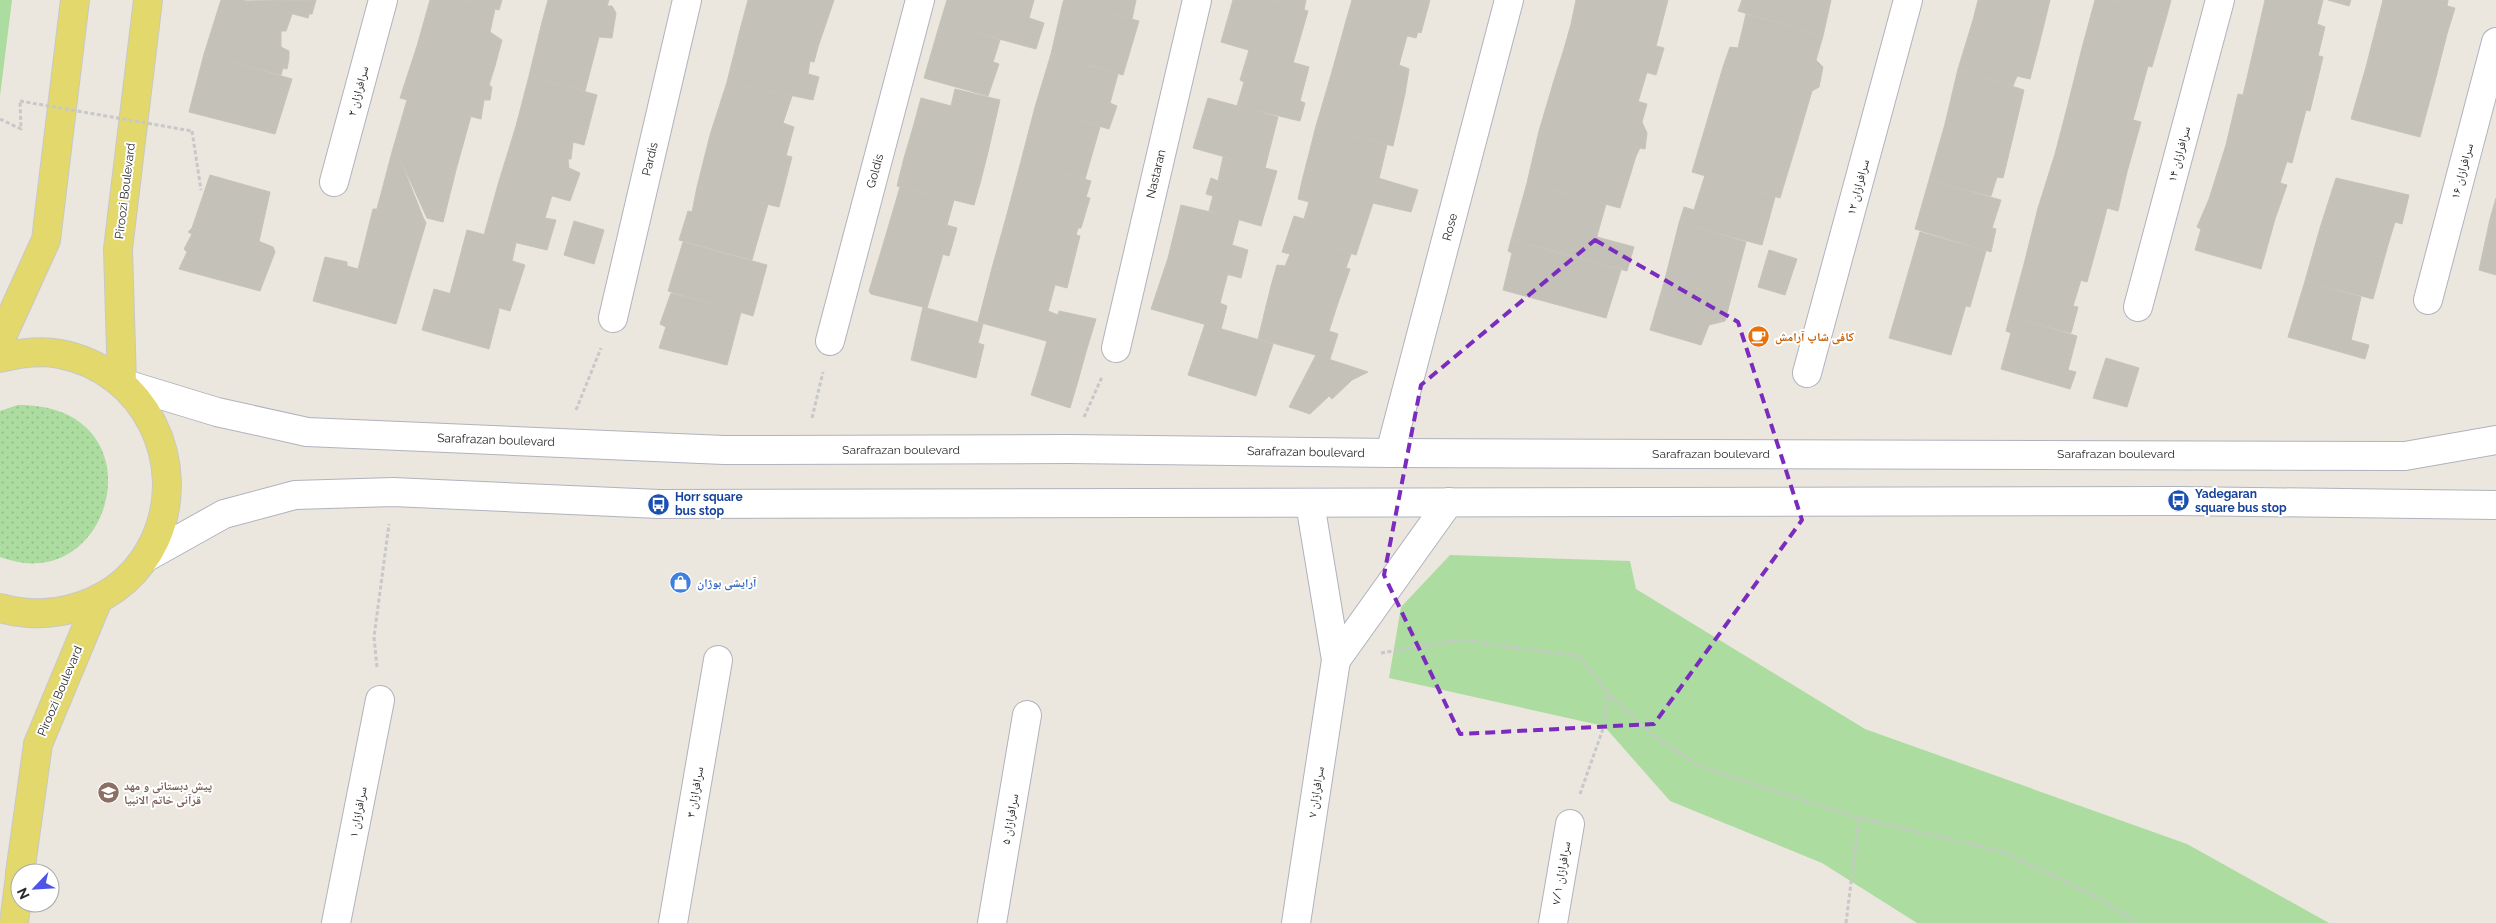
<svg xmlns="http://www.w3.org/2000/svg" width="2496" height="923" viewBox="0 0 2496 923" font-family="Raleway,'Noto Naskh Arabic',sans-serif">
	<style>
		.grass { fill: url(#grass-dots) }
		.park { fill: #acdca0 }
		.building { fill: #c4c1b9; stroke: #c6c3b8 }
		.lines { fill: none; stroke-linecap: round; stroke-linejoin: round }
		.minor-casing { stroke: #b1b2bd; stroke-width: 30 }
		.secondary-casing { stroke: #b1b2bd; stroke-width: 30 }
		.primary-casing { stroke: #c8c8c8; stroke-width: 30 }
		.path { stroke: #c8c8c8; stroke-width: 3; stroke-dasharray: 4 2.5; stroke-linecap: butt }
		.minor { stroke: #fff; stroke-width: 28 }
		.secondary { stroke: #fff; stroke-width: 28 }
		.primary { stroke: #e3d86b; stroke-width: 28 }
		.path-bridge { stroke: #c8c8c8; stroke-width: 3; stroke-dasharray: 4 2.5; stroke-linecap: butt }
		.marked { fill: none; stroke: #7b2cbf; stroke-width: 4; stroke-dasharray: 10 6; stroke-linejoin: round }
		.labels { text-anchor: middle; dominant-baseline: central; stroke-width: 4; stroke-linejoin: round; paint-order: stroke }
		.street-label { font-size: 12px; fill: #2a2a2a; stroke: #fff }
		.food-label { font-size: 12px; font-weight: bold; fill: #c56008; stroke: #fff; text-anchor: start }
		.transit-label { font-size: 12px; font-weight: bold; fill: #164399; stroke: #fff; text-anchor: start }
		.shop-label { font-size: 12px; font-weight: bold; fill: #366cbe; stroke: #fff; text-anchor: start }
		.education-label { font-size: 12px; font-weight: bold; fill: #785e54; stroke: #fff; text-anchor: start }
	</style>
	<defs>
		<pattern id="grass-dots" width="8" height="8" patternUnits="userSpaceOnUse" patternTransform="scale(1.25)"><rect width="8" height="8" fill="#acdca0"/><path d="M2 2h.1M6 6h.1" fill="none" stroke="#94bd8a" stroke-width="1.8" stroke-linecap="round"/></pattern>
	</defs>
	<rect width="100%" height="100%" fill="#ebe7de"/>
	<path class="grass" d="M18 405C163 404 115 601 0 557V411Z"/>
	<g class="park">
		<path d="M0 0H12L0 96Z"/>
		<path d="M1450 555 1630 561 1636 589 1865 729 2187 844 2329 923H1917L1822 863 1670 801 1604 726 1389 678 1401 607Z"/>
	</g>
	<g class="building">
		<path d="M221 0H242L292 14 286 31H281V47L289 51V58L287 69 283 68 281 75 204 54Z"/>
		<path d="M316 0 312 14H309L308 18 245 1Z"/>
		<path d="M430 0H461L495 9 490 32 502 40 495 66 417 46Z"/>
		<path d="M461 0H502L499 10Z"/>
		<path d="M548 0H609L607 6H612L616 13 612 38 599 37 542 22Z"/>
		<path d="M748 0H834L818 47 741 26Z"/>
		<path d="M947 0H1034L1029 18 1044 23 1036 49 940 23Z"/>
		<path d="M1064 0H1136L1132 19 1063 2Z"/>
		<path d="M1233 0H1268L1308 11 1293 63 1221 42Z"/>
		<path d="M1268 0H1306L1304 10Z"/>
		<path d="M1352 0H1430L1421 33 1418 32 1416 38 1346 21Z"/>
		<path d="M1576 0H1668L1656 46 1571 24Z"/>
		<path d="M1742 0H1831L1823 36 1738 11Z"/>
		<path d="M1978 0H2050L2040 41 1973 20Z"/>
		<path d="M2095 0H2109L2167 15 2152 67 2082 48Z"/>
		<path d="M2109 0H2171L2167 15Z"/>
		<path d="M2265 0H2323L2317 24 2325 27 2318 56 2256 39Z"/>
		<path d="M2328 0H2351L2349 6Z"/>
		<path d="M2383 0H2448L2447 6 2455 8 2447 34 2379 16Z"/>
		<path d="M1063 2 1139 21 1123 75 1051 54Z"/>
		<path d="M1746 14 1823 36 1816 60 1823 67 1819 87 1812 91 1723 67 1730 47 1738 48Z"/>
		<path d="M2379 16 2447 34 2434 85 2366 67Z"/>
		<path d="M1973 20 2040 41 2030 79 2017 76 2013 86 1958 69Z"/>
		<path d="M1346 21 1407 36 1399 65 1409 69 1405 94 1331 75Z"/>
		<path d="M542 22 599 37 585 91 529 76Z"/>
		<path d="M940 23 1000 40 993 62 999 64 988 96 924 78Z"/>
		<path d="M1571 24 1664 48 1656 75 1564 49Z"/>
		<path d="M741 26 818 47 814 62 810 61 808 74 819 77 813 100 727 82Z"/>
		<path d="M2256 39 2323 57 2310 111 2243 95Z"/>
		<path d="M417 46 495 66 489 85 492 87 490 100H484L481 119 400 98Z"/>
		<path d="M2082 48 2148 66 2133 120 2068 104Z"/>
		<path d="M1564 49 1647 72 1638 102 1555 77Z"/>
		<path d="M1249 50 1309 67 1300 101 1305 103 1300 121 1237 106 1244 82 1240 80Z"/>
		<path d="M204 54 292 79 275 134 189 112Z"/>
		<path d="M1051 54 1090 66 1081 94 1071 92 1065 116 1035 107Z"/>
		<path d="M1090 66 1118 74 1110 103 1117 106 1109 129 1065 116 1071 92 1081 94Z"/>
		<path d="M1723 67 1812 91 1797 142 1708 118Z"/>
		<path d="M2366 67 2434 85 2420 137 2351 119Z"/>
		<path d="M1958 69 2024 90 2012 141 1945 124Z"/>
		<path d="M1331 75 1405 94 1393 146 1316 126Z"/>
		<path d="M529 76 597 95 584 145 516 126Z"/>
		<path d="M1555 77 1647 104 1642 122 1647 133 1645 149 1640 148 1636 156 1539 131Z"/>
		<path d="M727 82 792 96 783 123 794 127 786 156 710 135Z"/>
		<path d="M955 89 1000 100 988 152 912 131 921 98 951 106Z"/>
		<path d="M2238 94 2306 110 2292 163 2226 145Z"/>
		<path d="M1208 98 1278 117 1265 168 1193 148Z"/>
		<path d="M407 100 471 116 456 170 392 152Z"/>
		<path d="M2068 104 2141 122 2127 172 2055 154Z"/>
		<path d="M1035 107 1100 127 1085 179 1021 161Z"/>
		<path d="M1708 118 1797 142 1780 198 1692 172Z"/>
		<path d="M1945 124 2012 141 2003 178 1997 177 1991 196 1929 180Z"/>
		<path d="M516 126 573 142 571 159H568L569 168 580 173 570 201 499 181Z"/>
		<path d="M1316 126 1387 145 1373 203 1302 181Z"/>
		<path d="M912 131 946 140 937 168 904 158Z"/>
		<path d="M1539 131 1578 141 1564 193 1527 183Z"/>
		<path d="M710 135 792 157 779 207 697 187Z"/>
		<path d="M946 140 988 152 981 180 937 168Z"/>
		<path d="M1578 141 1636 156 1620 208 1564 193Z"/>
		<path d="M2226 145 2287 161 2280 183 2287 185 2275 219 2209 199Z"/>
		<path d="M392 152 398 154 423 217 378 205Z"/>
		<path d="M398 154 456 170 443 222 427 218Z"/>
		<path d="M2055 154 2127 172 2118 211 2107 208 2103 224 2038 208Z"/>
		<path d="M1223 157 1277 171 1261 226 1209 211 1213 196 1206 194 1211 178 1218 181Z"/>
		<path d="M904 158 937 168 930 194 897 186Z"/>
		<path d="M1021 161 1091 181 1086 197 1090 198 1081 228H1078L1076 235 1007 214Z"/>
		<path d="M937 168 981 180 974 205 930 194Z"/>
		<path d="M210 175 270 192 258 246 192 228Z"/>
		<path d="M1705 175 1775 197 1762 245 1679 223 1684 207 1694 210Z"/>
		<path d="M1378 178 1418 190 1411 212 1373 203Z"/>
		<path d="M2336 178 2409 195 2402 224 2395 222 2388 245 2320 228Z"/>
		<path d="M1929 180 2001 200 1992 228 1996 229 1991 252 1915 229Z"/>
		<path d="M499 181 552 195 545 218 556 220 547 250 484 235Z"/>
		<path d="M1302 181 1373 203 1356 255 1288 234 1294 216 1304 219 1309 202 1298 199Z"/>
		<path d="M1527 183 1559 192 1543 248 1511 240Z"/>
		<path d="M697 187 768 204 752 260 679 240 688 211 692 212Z"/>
		<path d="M900 187 954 200 947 225 957 228 949 256 885 238Z"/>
		<path d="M1559 192 1606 204 1590 261 1543 248Z"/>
		<path d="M2496 198V220L2490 219Z"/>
		<path d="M2209 199 2275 219 2261 269 2195 250 2201 229 2197 227Z"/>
		<path d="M378 205 423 217 426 223 408 283 358 269 373 209H377Z"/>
		<path d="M1181 205 1239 219 1232 245 1248 250 1241 278 1168 258Z"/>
		<path d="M2038 208 2103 224 2087 282 2024 264Z"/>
		<path d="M1007 214 1080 236 1067 288 992 268Z"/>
		<path d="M2490 219 2496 220V275L2479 270Z"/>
		<path d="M574 221 604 230 594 264 564 255Z"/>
		<path d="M1679 223 1746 242 1731 298 1665 279Z"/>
		<path d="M192 228 258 246V241L273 247 275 252 260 291 179 269 187 252 184 249 192 234 188 232Z"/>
		<path d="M2320 228 2388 245 2373 299 2305 281Z"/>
		<path d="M467 230 516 243 512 261 525 265 510 311 450 294Z"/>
		<path d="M1920 232 1986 251 1970 307 1904 287Z"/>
		<path d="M1288 234 1351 254 1346 268 1350 269 1338 303 1271 286 1277 265 1285 266 1290 254 1282 252Z"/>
		<path d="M1597 237 1634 247 1627 271 1590 261Z"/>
		<path d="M885 238 943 254 927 308 871 294 869 291Z"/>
		<path d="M1511 240 1621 270 1606 318 1503 290 1512 253 1508 251Z"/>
		<path d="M683 242 767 265 753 316 668 291Z"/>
		<path d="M1769 250 1797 259 1785 295 1758 287Z"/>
		<path d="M325 257 347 262V266L408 283 396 324 313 301Z"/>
		<path d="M1168 258 1228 273 1220 303 1227 306 1221 329 1151 309Z"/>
		<path d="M2024 264 2081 280 2073 306 2078 307 2071 333 2010 316Z"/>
		<path d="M992 268 1055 285 1048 311 1058 315 1050 342 978 322Z"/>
		<path d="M1665 279 1731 298 1725 321 1709 325 1701 345 1650 330Z"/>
		<path d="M2305 281 2361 297 2351 340 2369 345 2365 359 2288 337Z"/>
		<path d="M1271 286 1338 303 1329 331 1338 334 1330 359 1258 339Z"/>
		<path d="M1904 287 1966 305 1951 355 1889 338Z"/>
		<path d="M434 289 498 307 499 310 489 349 422 330Z"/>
		<path d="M671 293 741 312 727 365 659 348 666 327 660 324Z"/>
		<path d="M923 307 983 324 978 343 984 345 976 378 911 360Z"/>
		<path d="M1059 311 1096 319 1086 352 1050 342Z"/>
		<path d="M2010 316 2077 336 2068 370 2076 372 2070 389 2001 369 2011 333 2006 331Z"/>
		<path d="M1205 324 1273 344 1256 396 1188 375Z"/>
		<path d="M1047 341 1086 352 1078 381 1039 369Z"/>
		<path d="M1316 355 1368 372 1352 380 1332 399 1329 396 1310 414 1289 407Z"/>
		<path d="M2106 358 2139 368 2127 407 2093 398Z"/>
		<path d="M1039 369 1078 381 1070 408 1031 395Z"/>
	</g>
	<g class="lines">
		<defs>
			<g id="minor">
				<path d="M334 182 383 0"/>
				<path d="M2428 300 2496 42"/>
				<path d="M2138 307 2220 0"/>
				<path d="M613 318 687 0"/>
				<path d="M830 341 920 0"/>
				<path d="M1116 348 1197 0"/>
				<path d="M1807 373 1908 0"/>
				<path d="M1390 453 1509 0"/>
				<path d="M1336 660 1449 502"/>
				<path d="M336 923 380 700"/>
				<path d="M673 923 718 660"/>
				<path d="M992 923 1027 715"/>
				<path d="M1296 923 1336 660 1310 503"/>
				<path d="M1553 923 1570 824"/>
			</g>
			<g id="secondary">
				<path d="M122 383 217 412 307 432 724 450 1069 449 1390 453 2405 456 2496 440"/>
				<path d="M147 557 224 514 295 495 393 492 659 504 2179 501 2496 505"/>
			</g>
			<g id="primary">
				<path d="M0 341 46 240 75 0"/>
				<path d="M0 358C20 353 40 350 60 354 145 370 190 463 155 540 140 572 114 595 81 606 54 615 28 616 0 608"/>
				<path d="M122 383 118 249 148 0"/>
				<path d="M20 873 38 744 98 600"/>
				<path d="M14 923 20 876"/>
			</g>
		</defs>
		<use href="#minor" class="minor-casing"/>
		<use href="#secondary" class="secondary-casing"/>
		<use href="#primary" class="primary-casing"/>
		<g class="path">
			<path d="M0 119 21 129 20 101"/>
			<path d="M192 131 201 190"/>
			<path d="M576 410 601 348"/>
			<path d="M1084 417 1102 377"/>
			<path d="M812 418 823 372"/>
			<path d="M1381 653 1460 640 1579 656 1608 694 1653 735 1699 766 1859 818 2004 852 2095 896 2138 923"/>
			<path d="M377 667 374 637 389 524"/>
			<path d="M1580 794 1604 726 1608 694"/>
			<path d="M1846 923 1859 818"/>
		</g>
		<use href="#minor" class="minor"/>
		<use href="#secondary" class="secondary"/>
		<use href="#primary" class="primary"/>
		<path class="path-bridge" d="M20 101 192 131"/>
	</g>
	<path class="marked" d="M1595 240 1738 322 1802 520 1654 724 1460 734 1384 575 1421 385Z"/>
	<defs>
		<symbol id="cafe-disc" viewBox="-11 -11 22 22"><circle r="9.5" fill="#e8710a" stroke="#fff"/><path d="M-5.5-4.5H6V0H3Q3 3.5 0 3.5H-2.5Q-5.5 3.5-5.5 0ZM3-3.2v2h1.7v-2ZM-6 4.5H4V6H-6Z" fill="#fff"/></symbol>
		<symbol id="bus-disc" viewBox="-11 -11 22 22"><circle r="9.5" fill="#1a4fb4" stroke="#fff"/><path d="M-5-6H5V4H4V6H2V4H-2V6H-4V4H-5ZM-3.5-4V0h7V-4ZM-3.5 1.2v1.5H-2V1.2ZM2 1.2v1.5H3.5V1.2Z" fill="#fff"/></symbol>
		<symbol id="shop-disc" viewBox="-11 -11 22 22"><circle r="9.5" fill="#3f7fe0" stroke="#fff"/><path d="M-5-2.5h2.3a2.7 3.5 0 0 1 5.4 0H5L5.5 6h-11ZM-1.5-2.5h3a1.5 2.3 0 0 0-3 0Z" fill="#fff"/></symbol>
		<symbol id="school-disc" viewBox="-11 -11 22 22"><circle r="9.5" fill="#8d6e63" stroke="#fff"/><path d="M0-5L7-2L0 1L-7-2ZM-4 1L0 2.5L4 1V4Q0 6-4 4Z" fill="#fff"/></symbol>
	</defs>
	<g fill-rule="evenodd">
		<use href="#cafe-disc" x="1746" y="324" width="25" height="25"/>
		<use href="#bus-disc" x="2166" y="488" width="25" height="25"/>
		<use href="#bus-disc" x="646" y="492" width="25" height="25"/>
		<use href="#shop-disc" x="668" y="570" width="25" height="25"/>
		<use href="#school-disc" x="96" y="780" width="25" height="25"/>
	</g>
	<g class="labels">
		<g class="street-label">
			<text transform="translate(358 91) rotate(-75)">سرافرازان ۲</text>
			<text transform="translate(2179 154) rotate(-75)">سرافرازان ۱۴</text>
			<text transform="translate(650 159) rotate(-77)">Pardis</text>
			<text transform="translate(875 171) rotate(-75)">Goldis</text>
			<text transform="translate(2462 171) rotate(-75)">سرافرازان ۱۶</text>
			<text transform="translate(1156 174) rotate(-77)">Nastaran</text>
			<text transform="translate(1858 187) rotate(-75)">سرافرازان ۱۲</text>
			<text transform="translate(125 191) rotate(-83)">Piroozi Boulevard</text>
			<text transform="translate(1450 227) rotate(-75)">Rose</text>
			<text transform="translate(496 440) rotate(2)">Sarafrazan boulevard</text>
			<text x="901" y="450">Sarafrazan boulevard</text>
			<text transform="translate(1306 452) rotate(1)">Sarafrazan boulevard</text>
			<text x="1711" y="454">Sarafrazan boulevard</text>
			<text x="2116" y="454">Sarafrazan boulevard</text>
			<text transform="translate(60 691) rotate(-67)">Piroozi Boulevard</text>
			<text transform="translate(695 792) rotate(-80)">سرافرازان ۳</text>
			<text transform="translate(1316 792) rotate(-81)">سرافرازان ۷</text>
			<text transform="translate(358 812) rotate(-79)">سرافرازان ۱</text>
			<text transform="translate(1010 819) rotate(-80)">سرافرازان ۵</text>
			<text transform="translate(1561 873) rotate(-80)">سرافرازان ۷/۱</text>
		</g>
		<g class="food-label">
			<text x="1775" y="337">کافی شاپ آرامش</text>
		</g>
		<g class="transit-label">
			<text x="2195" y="494">Yadegaran<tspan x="2195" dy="14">square bus stop</tspan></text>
			<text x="675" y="497">Horr square<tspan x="675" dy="14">bus stop</tspan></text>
		</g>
		<g class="shop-label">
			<text x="697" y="583">آرایشی بوژان</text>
		</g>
		<g class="education-label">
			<text x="124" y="786">پیش دبستانی و مهد<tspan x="124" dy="14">قرآنی خاتم الانبیا</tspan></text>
		</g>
	</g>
	<g transform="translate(35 888) rotate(245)"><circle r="24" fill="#ffffff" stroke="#aaaaaa"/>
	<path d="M0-4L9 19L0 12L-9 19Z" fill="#4e54e8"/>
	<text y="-8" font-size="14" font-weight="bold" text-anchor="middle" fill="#2a2a2a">N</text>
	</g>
</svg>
